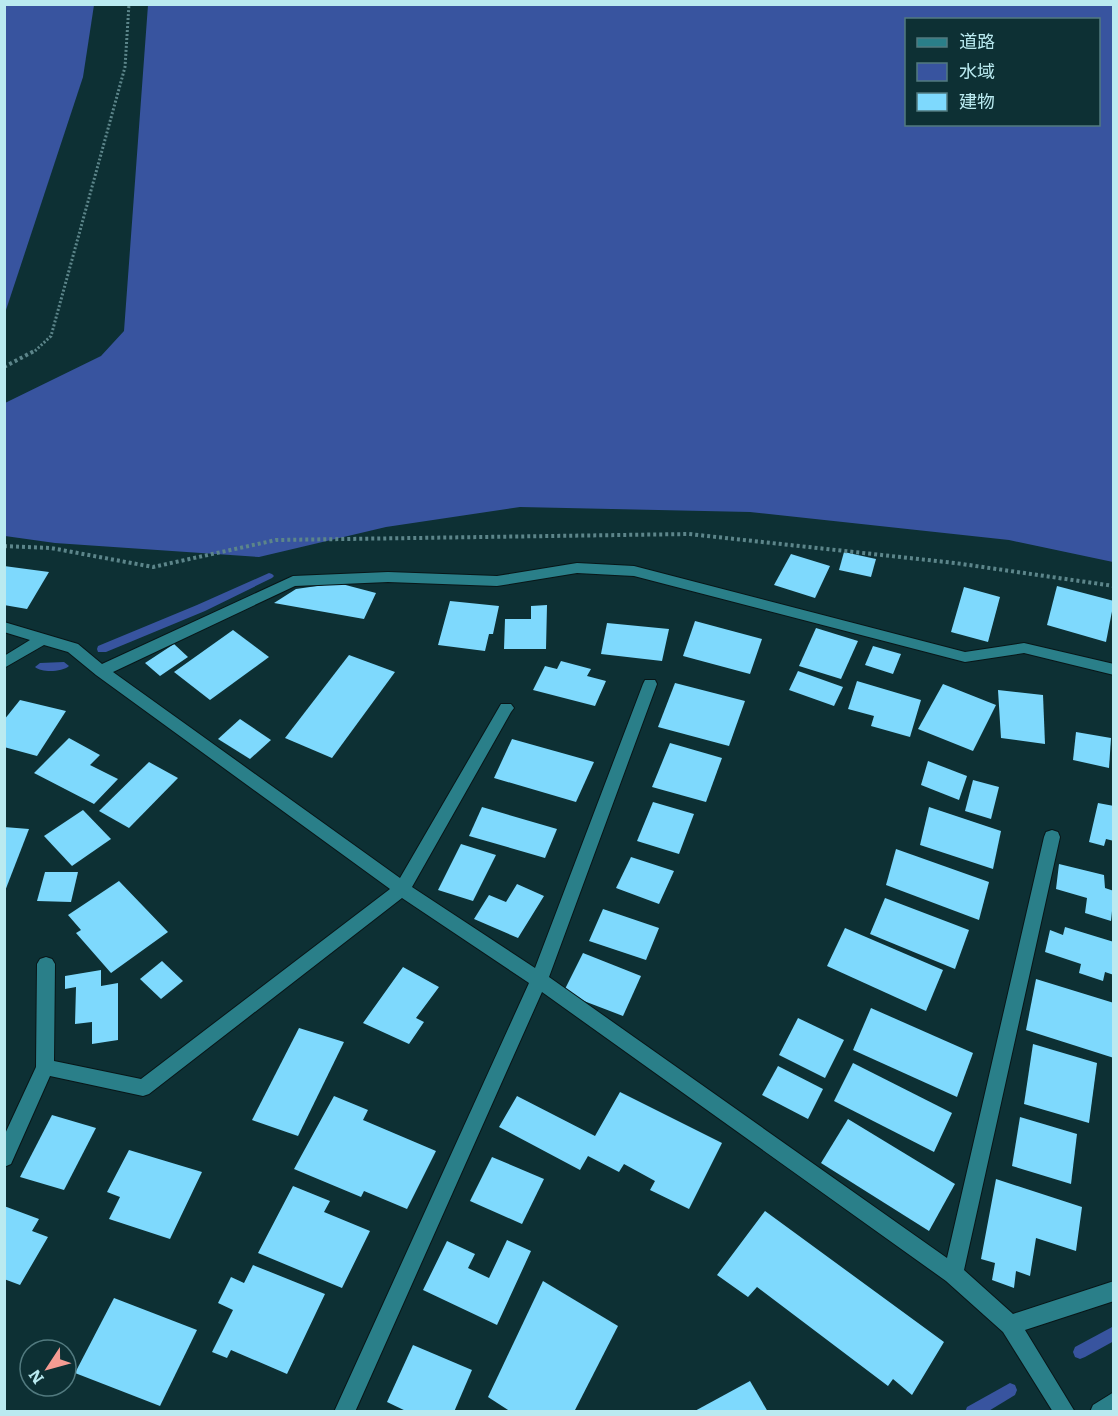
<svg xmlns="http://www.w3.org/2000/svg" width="1118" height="1416" viewBox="0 0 1118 1416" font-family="Literata,'Noto Sans JP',serif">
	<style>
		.water { fill: #38549f; fill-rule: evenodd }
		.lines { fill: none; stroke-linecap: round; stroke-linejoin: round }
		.stream { fill: #38549f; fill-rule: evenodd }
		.building { fill: #7ed9fd }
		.minor-casing { stroke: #081618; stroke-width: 2 }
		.path-far1 { stroke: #5c858a; stroke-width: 3; stroke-dasharray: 2 2; stroke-linecap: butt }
		.path { stroke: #5c858a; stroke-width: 4; stroke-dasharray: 3 3; stroke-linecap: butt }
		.minor { fill: #2a7f89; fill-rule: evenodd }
	</style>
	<rect width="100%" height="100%" fill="#0d3034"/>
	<g class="water">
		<path d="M5 4 94 5 83 77 5 313Z"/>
		<path d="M148 5H1113V562L1009 540 750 512 520 507 386 527 259 557 55 543 5 536V403L101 356 124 331ZM906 20H1098V124H906Z"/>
	</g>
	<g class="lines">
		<g class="stream">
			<path d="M269 573 272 574 274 576 272 578 205 611 106 652H98L97 649 98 646 197 605Z"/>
			<path d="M64 662 69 666C62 672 42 673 35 667L40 663Z"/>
			<path d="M1114 1326V1341L1085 1357 1080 1359 1075 1357 1073 1352 1075 1347Z"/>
			<path d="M1010 1383 1015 1385 1017 1390 1015 1395 987 1412H965L967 1407Z"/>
		</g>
	</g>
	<g class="building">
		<path d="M844 552 876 559 871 577 839 570Z"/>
		<path d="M791 554 830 566 815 598 774 585Z"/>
		<path d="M4 566 49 572 27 609 4 605Z"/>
		<path d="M338 583 376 593 364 619 274 603 296 589Z"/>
		<path d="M1057 586 1114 601 1106 642 1047 625Z"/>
		<path d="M964 587 1000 597 988 642 951 632Z"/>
		<path d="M450 601 499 606 493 634H489L485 651 438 645Z"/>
		<path d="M547 605 546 649H504L505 619H531V606Z"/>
		<path d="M695 621 762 639 750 674 683 656Z"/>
		<path d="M607 623 669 629 662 661 601 654Z"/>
		<path d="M816 628 858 641 841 679 799 666Z"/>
		<path d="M233 630 269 657 210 700 174 672Z"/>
		<path d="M174 644 188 657 160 676 145 663Z"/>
		<path d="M873 646 901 654 893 674 865 665Z"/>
		<path d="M349 655 395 672 332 758 285 738Z"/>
		<path d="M561 661 591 669 587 676 606 681 595 706 533 690 545 666 557 669Z"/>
		<path d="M798 671 843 687 834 706 789 690Z"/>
		<path d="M857 681 921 700 910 737 871 726 874 716 848 709Z"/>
		<path d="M675 683 745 701 729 746 658 727Z"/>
		<path d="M943 684 996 705 973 751 918 729Z"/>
		<path d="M998 690 1043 695 1045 744 1001 738Z"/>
		<path d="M20 700 66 711 37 756 4 747V720Z"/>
		<path d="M240 719 271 740 250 759 218 739Z"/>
		<path d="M1076 732 1111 738 1109 768 1073 760Z"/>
		<path d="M69 738 100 755 90 765 118 779 94 804 34 773Z"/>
		<path d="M512 739 594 762 576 802 494 778Z"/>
		<path d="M670 743 722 758 706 802 652 787Z"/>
		<path d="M928 761 967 776 959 800 921 785Z"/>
		<path d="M149 762 178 778 129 828 99 811Z"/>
		<path d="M973 780 999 787 991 819 965 811Z"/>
		<path d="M653 802 694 814 679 854 637 841Z"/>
		<path d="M1098 803 1114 806V841L1106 839 1104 846 1089 842Z"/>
		<path d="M482 807 557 829 545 858 469 836Z"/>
		<path d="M929 807 1001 831 993 869 920 845Z"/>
		<path d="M83 810 111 839 72 866 44 836Z"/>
		<path d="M4 827 29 829 5 891H4Z"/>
		<path d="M461 844 496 855 473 901 438 890Z"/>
		<path d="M896 849 989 882 979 920 886 885Z"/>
		<path d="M631 857 674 871 659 904 616 888Z"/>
		<path d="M1059 864 1104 875 1105 888 1114 891 1111 921 1085 913 1087 898 1056 889Z"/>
		<path d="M45 872H78L71 902 37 901Z"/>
		<path d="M119 881 168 932 111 973 76 933 81 930 68 915Z"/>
		<path d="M517 884 544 896 518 938 474 919 489 895 506 902Z"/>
		<path d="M885 898 969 930 955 969 870 934Z"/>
		<path d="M603 909 659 928 646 960 589 941Z"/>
		<path d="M1065 927 1114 942V975L1105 972 1103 981 1079 973 1081 964 1045 952 1050 930 1063 935Z"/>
		<path d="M845 928 943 970 926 1011 827 966Z"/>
		<path d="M583 953 641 976 623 1016 563 993Z"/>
		<path d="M162 961 183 981 161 999 140 979Z"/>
		<path d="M403 967 439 987 416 1018 424 1022 409 1044 363 1023Z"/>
		<path d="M101 970V986L118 983V1040L92 1044V1022L75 1024 76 987 65 989V976Z"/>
		<path d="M1036 979 1114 1003V1058L1026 1030Z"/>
		<path d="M871 1008 973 1053 957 1097 853 1050Z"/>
		<path d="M798 1018 844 1040 825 1078 779 1055Z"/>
		<path d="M299 1028 344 1042 298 1136 252 1120Z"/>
		<path d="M1033 1044 1097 1063 1089 1123 1024 1104Z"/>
		<path d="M853 1063 952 1113 934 1152 834 1101Z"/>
		<path d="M778 1066 823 1089 808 1119 762 1095Z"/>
		<path d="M620 1092 722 1143 689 1209 650 1190 655 1181 624 1164 619 1172 588 1156 580 1170 499 1127 517 1096 595 1136Z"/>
		<path d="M334 1096 368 1110 363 1120 436 1151 407 1209 364 1191 361 1197 294 1169Z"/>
		<path d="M52 1115 96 1128 64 1190 20 1177Z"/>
		<path d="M1020 1117 1077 1134 1071 1184 1012 1166Z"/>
		<path d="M848 1119 955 1184 929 1231 821 1163Z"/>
		<path d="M129 1150 202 1172 170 1239 109 1219 120 1197 107 1192Z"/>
		<path d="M492 1157 544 1179 522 1224 470 1201Z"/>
		<path d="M996 1179 1082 1207 1076 1251 1036 1238 1030 1276 1016 1271 1014 1288 992 1280 995 1263 981 1259Z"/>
		<path d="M293 1186 330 1201 324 1212 370 1231 342 1288 258 1253Z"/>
		<path d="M4 1206 39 1219 32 1231 48 1237 20 1285 4 1279Z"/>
		<path d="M765 1211 944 1342 912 1395 893 1379 888 1386 757 1287 748 1297 717 1275Z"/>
		<path d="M507 1240 531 1251 497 1325 423 1290 447 1241 475 1254 468 1268 489 1278Z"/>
		<path d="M253 1265 325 1294 287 1374 231 1350 227 1358 212 1352 233 1310 218 1303 231 1277 244 1283Z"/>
		<path d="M543 1281 618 1326 574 1412H511L488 1397Z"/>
		<path d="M114 1298 197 1330 160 1406 75 1373Z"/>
		<path d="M413 1345 472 1370 454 1412H408L387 1402Z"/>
		<path d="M750 1381 768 1412H693Z"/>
	</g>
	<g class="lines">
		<defs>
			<g id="minor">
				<path d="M577 563 634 566 965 652 1024 643 1114 664V675L1024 653 965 662 634 576 577 573 497 586 388 582 295 586 113 672 400 878 501 704H511L514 708 511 712 412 887 535 968 643 684 645 680H655L657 684 549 977 947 1258 1044 837 1046 832 1052 830 1058 832 1060 837 964 1270 1013 1314 1114 1281V1301L1025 1330 1075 1412H1053L1003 1332 946 1281 542 992 355 1412H334L529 983 402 898 149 1094 143 1096 50 1076 11 1164 4 1167V1136L36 1067 37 964 40 959 46 957 52 959 55 964 54 1061 141 1079 390 889 96 675 68 652 44 645 4 668V656L30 640 4 632V622L78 644 102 664 293 576 388 572 497 576Z"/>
				<path d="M1114 1392V1412H1090L1093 1405Z"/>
			</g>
		</defs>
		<use href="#minor" class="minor-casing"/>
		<path class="path-far1" d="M35 351 51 336 125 67 129 4"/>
		<g class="path">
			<path d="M4 367 36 350"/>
			<path d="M4 546 51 548 153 567 276 540 689 534 955 563 1114 586"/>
		</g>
		<use href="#minor" class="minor"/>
	</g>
	<rect width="1118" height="1416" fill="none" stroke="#baeaf0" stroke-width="12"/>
	<rect x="905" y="18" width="195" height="108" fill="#0d3034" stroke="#527a7f" stroke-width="1.5"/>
	<rect x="917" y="38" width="30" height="9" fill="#2a7f89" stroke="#527a7f" stroke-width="1.5"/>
	<text x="959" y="48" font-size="18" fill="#baeaf0">道路</text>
	<rect x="917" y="63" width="30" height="18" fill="#38549f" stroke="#527a7f" stroke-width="1.5"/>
	<text x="959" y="78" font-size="18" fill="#baeaf0">水域</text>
	<rect x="917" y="93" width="30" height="18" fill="#7ed9fd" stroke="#527a7f" stroke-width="1.5"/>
	<text x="959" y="108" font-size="18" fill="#baeaf0">建物</text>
	<g transform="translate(48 1368) rotate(234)"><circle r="28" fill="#0d3034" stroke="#527a7f" stroke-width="1.5"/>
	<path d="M0-4.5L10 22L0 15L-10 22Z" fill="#f59c93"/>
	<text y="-9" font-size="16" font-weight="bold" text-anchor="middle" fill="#baeaf0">N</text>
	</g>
</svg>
